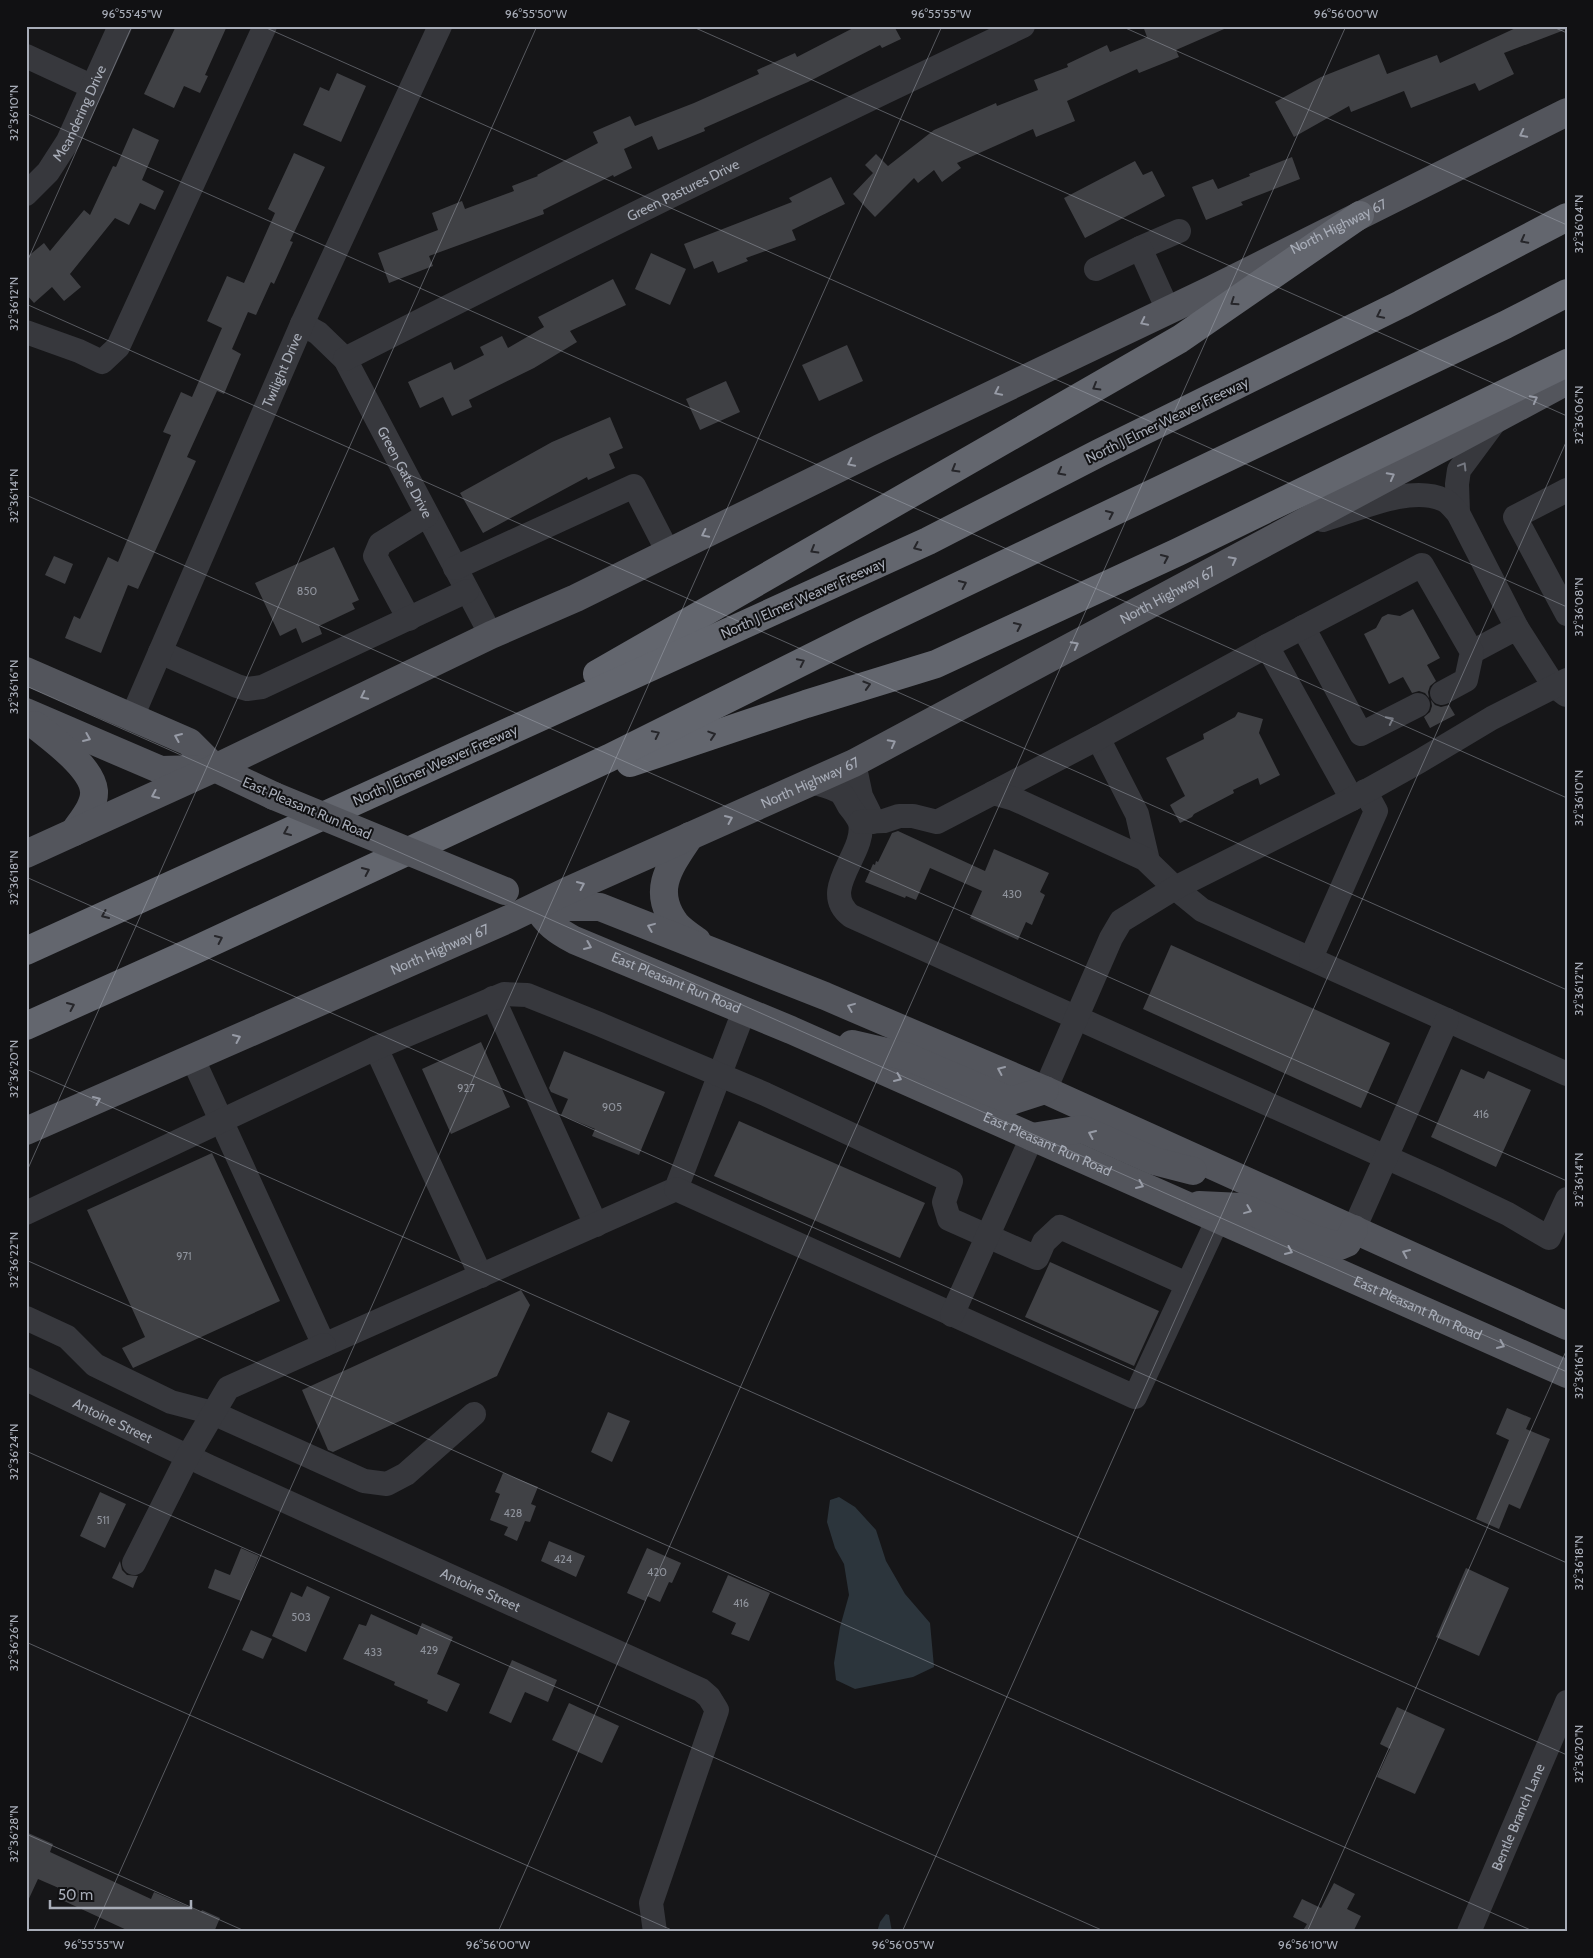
<svg xmlns="http://www.w3.org/2000/svg" width="1593" height="1958" viewBox="0 0 1593 1958" font-family="Cabin,sans-serif">
	<style>
		.water { fill: #2c353c }
		.building { fill: #404145 }
		.lines { fill: none; stroke-linecap: round; stroke-linejoin: round }
		.minor { stroke: #37383d; stroke-width: 24 }
		.major { stroke: #53555c; stroke-width: 28 }
		.highway { stroke: #63666e; stroke-width: 28 }
		.major-bridge { stroke: #53555c; stroke-width: 28 }
		.oneway { stroke: #979ba6 }
		.oneway2 { stroke: #26262a }
		.oneway3 { stroke: #757881 }
		.ticks { fill: none; stroke: #a8adb8; stroke-width: 1; stroke-opacity: 0.45 }
		.labels { text-anchor: middle; dominant-baseline: central; stroke-width: 4; stroke-linejoin: round; paint-order: stroke }
		.number-label { font-size: 11px; fill: #8e929b }
		.street-label { font-size: 14px; fill: #a8adb8; stroke: #111113 }
		.neatline { fill: none; stroke: #a8adb8; stroke-width: 2 }
		.ticks-label { font-size: 12px; text-anchor: middle; fill: #a8adb8 }
	</style>
	<rect width="100%" height="100%" fill="#161618"/>
	<g class="water">
		<path d="M839 1497 855 1507 876 1530 886 1561 905 1594 930 1623 934 1667 913 1677 855 1689 836 1680 834 1663 840 1627 849 1595 844 1564 835 1548 827 1522 830 1500Z"/>
		<path d="M886 1914 889 1915 892 1932H877L880 1922Z"/>
	</g>
	<g class="building">
		<path d="M176 26H227L205 75 208 76 200 93 184 86 174 108 144 94Z"/>
		<path d="M857 26H894L901 39 882 48 880 45 808 82 704 128 705 131 658 150 652 136 624 149 632 168 614 177 613 175 543 210 544 214 429 256 433 266 389 283 378 253 438 230 432 213 462 201 465 209 514 191 512 186 538 176 537 175 598 143 593 132 630 116 635 126 694 103 759 74 757 70 795 53 797 57Z"/>
		<path d="M1143 26H1231L1176 50 1179 57 1139 73 1137 69 1067 101 1075 121 1036 137 1033 129 957 163 961 168 942 182 934 170 918 183 914 178 875 217 853 194 873 173 865 165 876 154 888 166 934 130 996 103 997 106 1038 90 1034 80 1068 67 1067 64 1107 45 1110 52 1147 37Z"/>
		<path d="M1520 26H1567V29L1504 53 1514 74 1479 91 1475 83 1411 108 1404 91 1351 112 1349 106 1294 137 1275 102 1321 77 1379 54 1387 74 1437 55 1440 63Z"/>
		<path d="M337 73 366 86 341 142 303 125 320 87 329 91Z"/>
		<path d="M133 128 159 140 142 180 164 191 155 210 140 203 129 225 115 218 70 274 81 287 64 301 52 287 34 303 26 294V258L44 243 50 251 84 210 90 215 113 166 116 167Z"/>
		<path d="M294 153 325 167 290 241 293 242 274 284 271 282 256 315 248 312 232 349 241 354 224 394 217 391 187 457 196 461 138 589 128 585 101 653 65 638 74 616 80 619 108 557 118 562 171 435 163 432 181 392 192 397 222 328 207 321 227 276 244 283 275 213 268 209Z"/>
		<path d="M1292 157 1300 179 1241 202 1243 205 1206 220 1192 187 1213 179 1218 189 1250 176 1249 174Z"/>
		<path d="M1135 161 1143 175 1152 171 1165 196 1085 238 1064 198Z"/>
		<path d="M831 177 845 204 792 230 796 240 746 258 748 261 718 273 713 261 694 269 684 244 792 202 789 198Z"/>
		<path d="M651 253 686 269 670 305 635 289Z"/>
		<path d="M613 279 626 305 570 331 577 342 534 368 469 400 472 407 452 416 443 397 420 408 408 382 451 362 454 370 484 355 480 347 502 336 508 348 544 327 538 317Z"/>
		<path d="M847 345 863 381 819 401 802 365Z"/>
		<path d="M726 381 740 412 700 430 686 399Z"/>
		<path d="M610 417 623 448 609 454 615 468 588 480 587 477 483 533 460 493 552 442Z"/>
		<path d="M334 547 359 600 352 603 355 609 319 626 322 634 302 643 296 628 280 636 255 583Z"/>
		<path d="M54 556 73 564 65 584 45 575Z"/>
		<path d="M1413 609 1440 658 1427 665 1436 681 1430 686 1428 692 1429 698 1425 693 1419 691 1412 693 1403 677 1389 684 1364 634 1376 628 1382 617 1388 614 1400 616Z"/>
		<path d="M1431 700 1435 705 1441 707 1449 705 1455 715 1430 728 1424 717 1430 712 1432 706Z"/>
		<path d="M1238 712 1263 719 1259 733 1280 775 1260 785 1258 778 1233 790 1234 793 1194 814 1192 817 1180 823 1170 805 1185 796 1166 758 1204 739 1203 734 1235 717Z"/>
		<path d="M898 831 985 871 994 849 1049 873 1040 892 1045 895 1032 925 1026 922 1018 940 970 918 982 891 930 868 916 900 906 896 905 898 865 882 873 864 875 865 876 861 878 862 892 833Z"/>
		<path d="M1171 945 1390 1043 1361 1108 1143 1009Z"/>
		<path d="M481 1042 510 1107 451 1134 422 1069Z"/>
		<path d="M564 1051 665 1092 639 1155 592 1136 595 1129 561 1115 568 1099 551 1092 549 1088Z"/>
		<path d="M1461 1069 1484 1079 1488 1071 1531 1090 1496 1167 1431 1137Z"/>
		<path d="M739 1121 925 1203 900 1258 714 1176Z"/>
		<path d="M212 1153 280 1301 133 1368 122 1348 145 1337 87 1210Z"/>
		<path d="M1050 1262 1159 1311 1134 1366 1025 1317Z"/>
		<path d="M521 1290 530 1305 497 1376 333 1452 328 1450 302 1390Z"/>
		<path d="M1507 1408 1531 1418 1526 1429 1550 1439 1520 1509 1509 1504 1499 1529 1476 1519 1509 1440 1496 1434Z"/>
		<path d="M608 1412 630 1421 612 1462 591 1452Z"/>
		<path d="M503 1473 538 1487 531 1504 536 1506 530 1522 525 1521 517 1541 504 1535 508 1527 490 1520 500 1494 495 1492Z"/>
		<path d="M100 1492 126 1504 105 1548 80 1536Z"/>
		<path d="M549 1541 585 1556 576 1577 541 1561Z"/>
		<path d="M241 1548 259 1556 241 1601 208 1588 215 1569 230 1575Z"/>
		<path d="M647 1548 681 1563 672 1583 669 1582 660 1602 647 1596 645 1601 627 1593Z"/>
		<path d="M120 1561 122 1570 127 1575 138 1576 133 1588 112 1578Z"/>
		<path d="M1466 1568 1509 1588 1479 1656 1436 1637Z"/>
		<path d="M728 1575 770 1593 749 1641 731 1634 736 1623 712 1612Z"/>
		<path d="M307 1586 330 1597 306 1652 272 1636 291 1592 302 1597Z"/>
		<path d="M371 1614 417 1635 422 1623 453 1637 437 1674 460 1684 447 1712 427 1703 428 1700 394 1685 395 1682 343 1659 359 1624 366 1626Z"/>
		<path d="M251 1630 272 1639 263 1659 242 1650Z"/>
		<path d="M512 1660 557 1680 548 1702 525 1692 511 1723 489 1713Z"/>
		<path d="M569 1703 619 1726 602 1763 552 1740Z"/>
		<path d="M1397 1707 1445 1729 1415 1794 1377 1777 1390 1749 1380 1744Z"/>
		<path d="M26 1832 53 1844 50 1852 151 1899 154 1892 201 1912 202 1910 220 1918 214 1932H131L64 1901 68 1892 38 1879 26 1905Z"/>
		<path d="M1334 1883 1355 1894 1347 1909 1361 1916 1353 1932H1302L1307 1924 1293 1917 1302 1899 1321 1908Z"/>
	</g>
	<g class="lines">
		<g class="minor">
			<path d="M26 56 93 87"/>
			<path id="s1" d="M26 194 48 172 68 141 120 26"/>
			<path d="M1140 248 1179 231"/>
			<path d="M1096 269 1140 248 1168 310"/>
			<path id="s2" d="M302 324 318 333 345 359 491 635"/>
			<path d="M26 332 79 351 102 362 118 347 265 26"/>
			<path id="s3" d="M345 359C569 245 795 134 1023 26"/>
			<path d="M1567 490 1515 517 1567 614"/>
			<path d="M1458 513 1457 484 1459 470 1496 420"/>
			<path d="M1323 520C1357 510 1411 484 1444 500 1449 502 1454 509 1458 513L1517 628"/>
			<path d="M455 568 634 486 668 552"/>
			<path d="M409 619 375 556 380 544 427 515"/>
			<path d="M1303 627 1361 734 1418 705"/>
			<path d="M160 652 237 686 247 689 262 687 467 591"/>
			<path d="M1472 652 1517 628 1554 686 1566 695"/>
			<path id="s4" d="M132 717 302 324 440 26"/>
			<path d="M1098 738 1137 814 1148 861"/>
			<path d="M854 763 861 796 869 812 872 822"/>
			<path d="M812 782C821 785 830 787 838 791 843 793 846 801 849 806 853 811 858 817 860 823 867 853 817 890 851 916L1439 1181 1508 1214 1549 1238 1567 1199"/>
			<path d="M993 793 1098 738 1267 646"/>
			<path d="M1352 799 1267 646 1422 565 1472 652 1466 680 1442 693"/>
			<path d="M860 822 884 821 899 816H913L937 822 993 793 1014 799 1145 859 1175 888 1202 910 1567 1074"/>
			<path d="M1311 958 1376 811 1365 791"/>
			<path d="M493 998 596 1225"/>
			<path d="M376 1048 481 1276"/>
			<path d="M192 1057 324 1345 676 1189 744 1011"/>
			<path d="M1045 1090 1111 938 1121 921 1175 888 1352 799 1420 761 1492 718 1567 680"/>
			<path d="M676 1189 1135 1397 1218 1219"/>
			<path d="M26 1213 376 1048 504 994 527 995 599 1024 765 1094 951 1181 944 1202 949 1219 1037 1258 1044 1242 1060 1227 1187 1284"/>
			<path d="M1354 1229 1447 1020"/>
			<path d="M952 1315 1032 1137"/>
			<path d="M26 1318 67 1337 95 1365 171 1402 213 1413 364 1481 387 1484 406 1474 474 1414"/>
			<path id="s5" d="M26 1379 208 1466 701 1690 709 1697 717 1710 651 1903 655 1932"/>
			<path d="M134 1563 188 1456 228 1388 324 1345"/>
			<path id="s6" d="M1469 1932 1567 1702"/>
		</g>
		<g class="major">
			<path d="M26 671 189 742 215 768 274 796"/>
			<path d="M26 712 161 770 201 769"/>
			<path d="M35 725C52 739 92 767 94 791 95 806 82 820 74 832"/>
			<path d="M690 836C671 865 650 890 676 924 681 930 690 936 697 941"/>
			<path id="s7" d="M26 854 215 768 491 635 576 598 880 448 1211 290 1567 112"/>
			<path id="s8" d="M537 907C546 923 557 931 574 940L791 1030 1567 1374"/>
			<path d="M543 907H600L825 996 1045 1090 1567 1326"/>
			<path d="M852 1044 908 1057 1011 1101 1045 1090"/>
			<path id="s9" d="M26 1131 511 918 567 891 854 763 1567 381"/>
			<path d="M1032 1137 1082 1129 1154 1161 1193 1171"/>
			<path d="M1199 1205 1242 1207 1314 1239 1340 1246 1347 1243 1354 1229"/>
		</g>
		<g class="highway">
			<path d="M597 674 1180 339 1360 215"/>
			<path d="M630 763 806 704 936 664 1178 552 1567 363"/>
			<path d="M26 951 928 541 1099 453 1401 304 1567 217"/>
			<path d="M26 1026 193 951 609 758 862 632 1505 325 1567 293"/>
		</g>
		<path class="major-bridge" d="M274 796 505 891"/>
	</g>
	<defs><path id="oneway-chevron" d="M-2-3.5L2.5 0L-2 3.5" fill="none" stroke-width="1.6" stroke-linecap="round" stroke-linejoin="round" transform="scale(1.25)"/></defs>
	<g class="oneway">
		<use href="#oneway-chevron" transform="translate(1523 134) rotate(153)"/>
		<use href="#oneway-chevron" transform="translate(1144 322) rotate(154)"/>
		<use href="#oneway-chevron" transform="translate(998 392) rotate(154)"/>
		<use href="#oneway-chevron" transform="translate(1534 399) rotate(-28)"/>
		<use href="#oneway-chevron" transform="translate(851 463) rotate(154)"/>
		<use href="#oneway-chevron" transform="translate(1391 476) rotate(-28)"/>
		<use href="#oneway-chevron" transform="translate(705 534) rotate(154)"/>
		<use href="#oneway-chevron" transform="translate(1233 560) rotate(-28)"/>
		<use href="#oneway-chevron" transform="translate(1075 645) rotate(-28)"/>
		<use href="#oneway-chevron" transform="translate(364 696) rotate(154)"/>
		<use href="#oneway-chevron" transform="translate(178 737) rotate(-157)"/>
		<use href="#oneway-chevron" transform="translate(87 738) rotate(23)"/>
		<use href="#oneway-chevron" transform="translate(892 743) rotate(-28)"/>
		<use href="#oneway-chevron" transform="translate(155 795) rotate(156)"/>
		<use href="#oneway-chevron" transform="translate(729 819) rotate(-24)"/>
		<use href="#oneway-chevron" transform="translate(581 885) rotate(-24)"/>
		<use href="#oneway-chevron" transform="translate(651 927) rotate(-158)"/>
		<use href="#oneway-chevron" transform="translate(588 946) rotate(23)"/>
		<use href="#oneway-chevron" transform="translate(851 1007) rotate(-158)"/>
		<use href="#oneway-chevron" transform="translate(237 1038) rotate(-24)"/>
		<use href="#oneway-chevron" transform="translate(1001 1070) rotate(-156)"/>
		<use href="#oneway-chevron" transform="translate(898 1078) rotate(24)"/>
		<use href="#oneway-chevron" transform="translate(97 1100) rotate(-24)"/>
		<use href="#oneway-chevron" transform="translate(1092 1134) rotate(-156)"/>
		<use href="#oneway-chevron" transform="translate(1140 1185) rotate(24)"/>
		<use href="#oneway-chevron" transform="translate(1248 1210) rotate(22)"/>
		<use href="#oneway-chevron" transform="translate(1289 1251) rotate(24)"/>
		<use href="#oneway-chevron" transform="translate(1406 1253) rotate(-156)"/>
		<use href="#oneway-chevron" transform="translate(1501 1345) rotate(24)"/>
	</g>
	<g class="oneway2">
		<use href="#oneway-chevron" transform="translate(1524 240) rotate(152)"/>
		<use href="#oneway-chevron" transform="translate(1234 302) rotate(146)"/>
		<use href="#oneway-chevron" transform="translate(1380 315) rotate(154)"/>
		<use href="#oneway-chevron" transform="translate(1096 387) rotate(150)"/>
		<use href="#oneway-chevron" transform="translate(955 469) rotate(150)"/>
		<use href="#oneway-chevron" transform="translate(1061 472) rotate(152)"/>
		<use href="#oneway-chevron" transform="translate(1110 514) rotate(-25)"/>
		<use href="#oneway-chevron" transform="translate(917 547) rotate(156)"/>
		<use href="#oneway-chevron" transform="translate(814 550) rotate(150)"/>
		<use href="#oneway-chevron" transform="translate(1165 558) rotate(-25)"/>
		<use href="#oneway-chevron" transform="translate(963 584) rotate(-25)"/>
		<use href="#oneway-chevron" transform="translate(1018 626) rotate(-25)"/>
		<use href="#oneway-chevron" transform="translate(801 662) rotate(-26)"/>
		<use href="#oneway-chevron" transform="translate(867 685) rotate(-17)"/>
		<use href="#oneway-chevron" transform="translate(656 734) rotate(-26)"/>
		<use href="#oneway-chevron" transform="translate(712 735) rotate(-18)"/>
		<use href="#oneway-chevron" transform="translate(287 832) rotate(156)"/>
		<use href="#oneway-chevron" transform="translate(366 871) rotate(-25)"/>
		<use href="#oneway-chevron" transform="translate(105 915) rotate(156)"/>
		<use href="#oneway-chevron" transform="translate(219 939) rotate(-25)"/>
		<use href="#oneway-chevron" transform="translate(71 1006) rotate(-24)"/>
	</g>
	<g class="oneway3">
		<use href="#oneway-chevron" transform="translate(1463 466) rotate(-59)"/>
		<use href="#oneway-chevron" transform="translate(1390 720) rotate(-27)"/>
	</g>
	<path class="ticks" d="M262 26 1567 607M691 26 1567 416M1121 26 1567 225M1551 26 1567 33M26 113 1567 798M26 264 132 26M26 304 1567 990M26 495 1567 1181M26 686 1567 1372M26 877 1567 1563M26 1069 1567 1755M26 1173 537 26M26 1260 1535 1932M26 1451 1106 1932M26 1642 676 1932M26 1834 247 1932M93 1932 942 26M498 1932 1346 26M902 1932 1567 440M1307 1932 1567 1349"/>
	<g class="labels">
		<g class="number-label">
			<text x="307" y="591">850</text>
			<text x="1012" y="894">430</text>
			<text x="466" y="1088">927</text>
			<text x="612" y="1107">905</text>
			<text x="1481" y="1114">416</text>
			<text x="184" y="1256">971</text>
			<text x="513" y="1513">428</text>
			<text x="103" y="1520">511</text>
			<text x="563" y="1559">424</text>
			<text x="657" y="1572">420</text>
			<text x="741" y="1603">416</text>
			<text x="301" y="1617">503</text>
			<text x="429" y="1650">429</text>
			<text x="373" y="1652">433</text>
		</g>
		<g class="street-label">
			<text stroke="none"><textPath href="#s1" startOffset="98">Meandering Drive</textPath></text>
			<text stroke="none"><textPath href="#s3" startOffset="378">Green Pastures Drive</textPath></text>
			<text stroke="none"><textPath href="#s7" startOffset="1455">North Highway 67</textPath></text>
			<text stroke="none"><textPath href="#s4" startOffset="378">Twilight Drive</textPath></text>
			<text transform="translate(1167 420) rotate(-26)">North J Elmer Weaver Freeway</text>
			<text stroke="none"><textPath href="#s2" startOffset="184">Green Gate Drive</textPath></text>
			<text stroke="none"><textPath href="#s9" startOffset="1262">North Highway 67</textPath></text>
			<text transform="translate(803 598) rotate(-24)">North J Elmer Weaver Freeway</text>
			<text transform="translate(435 765) rotate(-24)">North J Elmer Weaver Freeway</text>
			<text stroke="none"><textPath href="#s9" startOffset="858">North Highway 67</textPath></text>
			<text transform="translate(307 808) rotate(23)">East Pleasant Run Road</text>
			<text stroke="none"><textPath href="#s9" startOffset="452">North Highway 67</textPath></text>
			<text stroke="none"><textPath href="#s8" startOffset="161">East Pleasant Run Road</textPath></text>
			<text stroke="none"><textPath href="#s8" startOffset="566">East Pleasant Run Road</textPath></text>
			<text stroke="none"><textPath href="#s8" startOffset="971">East Pleasant Run Road</textPath></text>
			<text stroke="none"><textPath href="#s5" startOffset="96">Antoine Street</textPath></text>
			<text stroke="none"><textPath href="#s5" startOffset="501">Antoine Street</textPath></text>
			<text stroke="none"><textPath href="#s6" startOffset="125">Bentle Branch Lane</textPath></text>
		</g>
	</g>
	<rect width="1593" height="1958" fill="none" stroke="#111113" stroke-width="55"/>
	<path d="M50 1900v8h141v-8" fill="none" stroke="#a8adb8" stroke-width="2.5"/>
	<text x="58" y="1900" font-size="15" fill="#a8adb8" stroke="#111113" stroke-width="4" paint-order="stroke">50 m</text>
	<rect x="28" y="28" width="1538" height="1902" class="neatline"/>
	<g class="ticks-label">
		<text x="132" y="18">96°55'45"W</text>
		<text x="536" y="18">96°55'50"W</text>
		<text x="941" y="18">96°55'55"W</text>
		<text x="1346" y="18">96°56'00"W</text>
		<text transform="translate(14 113) rotate(-90)" y="4">32°36'10"N</text>
		<text transform="translate(1579 224) rotate(-90)" y="4">32°36'04"N</text>
		<text transform="translate(14 304) rotate(-90)" y="4">32°36'12"N</text>
		<text transform="translate(1579 415) rotate(-90)" y="4">32°36'06"N</text>
		<text transform="translate(14 496) rotate(-90)" y="4">32°36'14"N</text>
		<text transform="translate(1579 607) rotate(-90)" y="4">32°36'08"N</text>
		<text transform="translate(14 687) rotate(-90)" y="4">32°36'16"N</text>
		<text transform="translate(1579 798) rotate(-90)" y="4">32°36'10"N</text>
		<text transform="translate(14 878) rotate(-90)" y="4">32°36'18"N</text>
		<text transform="translate(1579 989) rotate(-90)" y="4">32°36'12"N</text>
		<text transform="translate(14 1069) rotate(-90)" y="4">32°36'20"N</text>
		<text transform="translate(1579 1180) rotate(-90)" y="4">32°36'14"N</text>
		<text transform="translate(14 1260) rotate(-90)" y="4">32°36'22"N</text>
		<text transform="translate(1579 1372) rotate(-90)" y="4">32°36'16"N</text>
		<text transform="translate(14 1452) rotate(-90)" y="4">32°36'24"N</text>
		<text transform="translate(1579 1563) rotate(-90)" y="4">32°36'18"N</text>
		<text transform="translate(14 1643) rotate(-90)" y="4">32°36'26"N</text>
		<text transform="translate(1579 1754) rotate(-90)" y="4">32°36'20"N</text>
		<text transform="translate(14 1834) rotate(-90)" y="4">32°36'28"N</text>
		<text x="94" y="1949">96°55'55"W</text>
		<text x="498" y="1949">96°56'00"W</text>
		<text x="903" y="1949">96°56'05"W</text>
		<text x="1308" y="1949">96°56'10"W</text>
	</g>
</svg>
